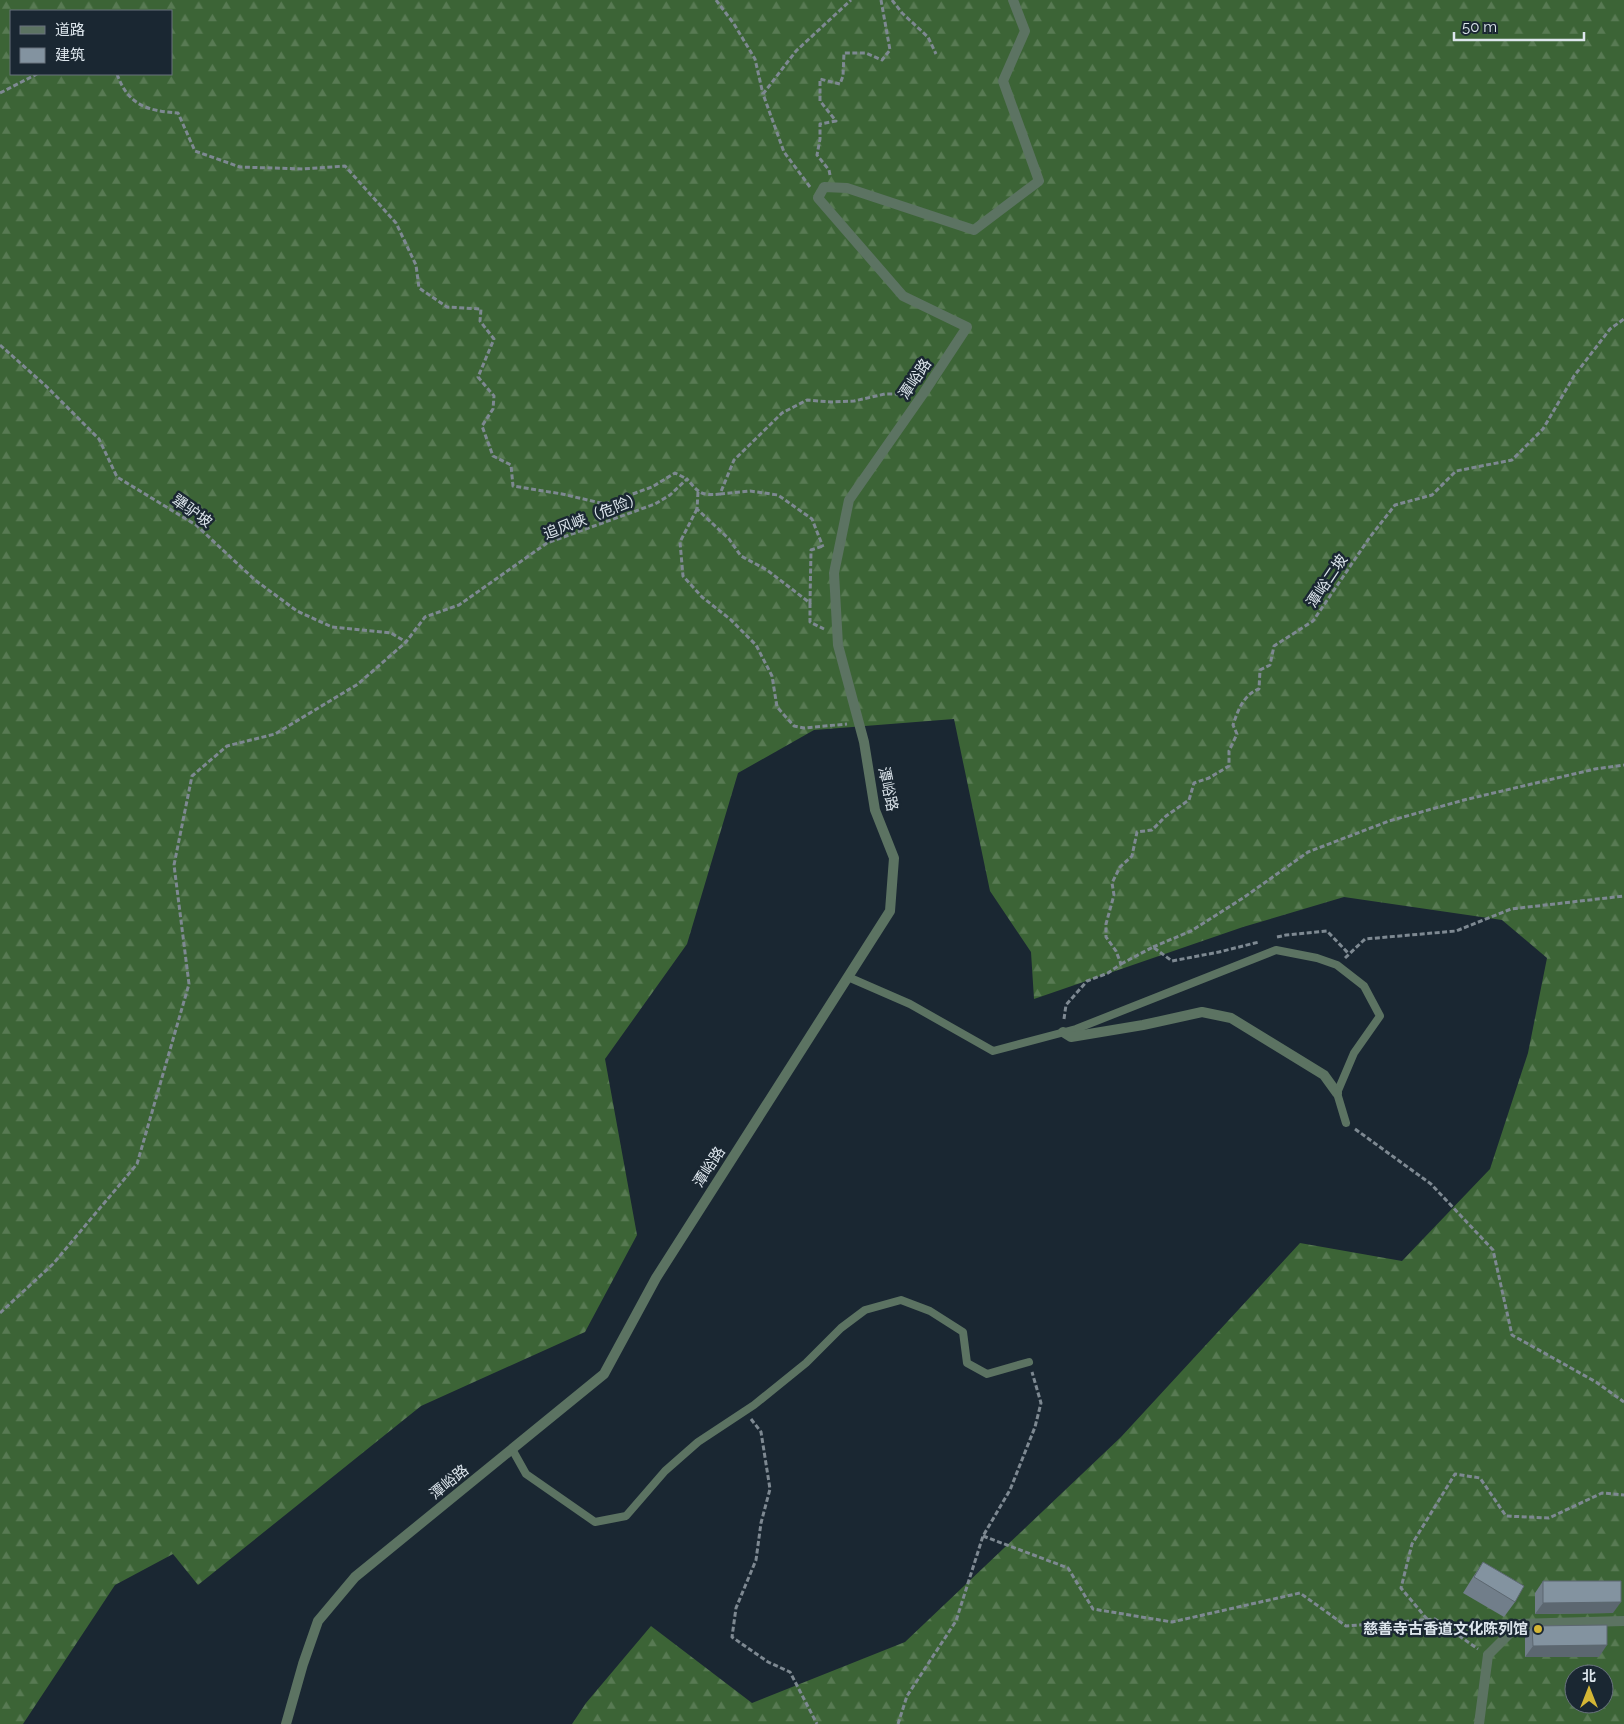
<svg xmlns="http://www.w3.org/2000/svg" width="1624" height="1724" viewBox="0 0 1624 1724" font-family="Raleway,'Noto Sans SC',sans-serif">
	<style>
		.forest { fill: url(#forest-firs); fill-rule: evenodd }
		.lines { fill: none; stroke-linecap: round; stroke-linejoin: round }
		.path { stroke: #7e8992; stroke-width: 3; stroke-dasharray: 5 2.5; stroke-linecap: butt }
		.service { stroke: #5c7362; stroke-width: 8 }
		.pedestrian { stroke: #5c7362; stroke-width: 10 }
		.minor { stroke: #5c7362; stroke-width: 10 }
		.wall { fill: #717e8a }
		.shaded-wall { fill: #5c6770 }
		.building { fill: #8393a0; stroke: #5c6770 }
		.poi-dot { fill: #d4b635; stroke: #1a2732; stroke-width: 2 }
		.labels { text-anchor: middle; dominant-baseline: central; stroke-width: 5; stroke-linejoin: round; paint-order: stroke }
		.street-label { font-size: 15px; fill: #dde6ed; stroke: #1a2732 }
		.poi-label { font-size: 15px; font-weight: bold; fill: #dde6ed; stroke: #1a2732; text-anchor: end }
	</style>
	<defs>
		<pattern id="forest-firs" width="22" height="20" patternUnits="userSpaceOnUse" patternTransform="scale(1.25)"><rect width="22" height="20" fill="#3c6436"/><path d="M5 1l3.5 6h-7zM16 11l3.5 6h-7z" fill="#587a53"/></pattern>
	</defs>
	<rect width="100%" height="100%" fill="#1a2732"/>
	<path class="forest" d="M0 0H1624V1724H572L586 1703 651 1626 752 1703 905 1642 1121 1437 1300 1243 1402 1261 1490 1169 1528 1053 1547 958 1502 920 1344 897 1243 927 1034 999 1031 952 990 891 954 719 814 730 738 773 687 944 605 1059 637 1235 585 1332 421 1406 198 1585 173 1554 115 1585 23 1724H0ZM11 11H171V74H11ZM1574 1674H1604V1704H1574Z"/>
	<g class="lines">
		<g class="path">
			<path d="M716 0 734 24 755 59 763 94"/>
			<path d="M892 0 902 13 928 37 936 54"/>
			<path d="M117 74C128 105 147 111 178 113L195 151 240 167 303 169 345 166 396 223 416 265 419 288 447 307 481 309 480 321 494 339 478 377 494 396 493 409 482 426 493 456 511 465 513 486 562 494 605 504 652 487 675 473 687 479"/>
			<path d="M0 93 37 74"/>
			<path d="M830 175 829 170 817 155 820 139V124L836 121 820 101V79L840 84 843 76 844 53H866L882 60 890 50 881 0"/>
			<path d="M810 187 784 152 763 94 796 51 851 0"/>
			<path d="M0 345 46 386 99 439 117 477 196 525 255 580 297 611 332 627 391 633 406 642"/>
			<path d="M698 492 697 509 729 539 741 556 767 570 810 603 811 550 823 546"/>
			<path d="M720 494 750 491 778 495 812 519 823 547"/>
			<path d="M697 509 680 542 683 576 702 597 730 619 756 645 772 676 777 707 794 726 804 728 847 724"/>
			<path d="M810 603V622L824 629"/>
			<path d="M1277 937 1286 935 1327 931 1349 954"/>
			<path d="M1153 947 1191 931 1243 898 1308 852 1389 821 1464 800 1595 769 1624 765"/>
			<path d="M1345 958 1365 939 1456 931 1511 909 1624 896"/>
			<path d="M1121 964 1153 947 1172 961 1219 952 1259 942"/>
			<path d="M1064 1019 1066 1005 1087 981 1108 973 1121 964 1116 951 1106 937V924L1114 895 1112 883 1120 867 1132 856 1137 832 1152 830 1166 816 1189 800 1194 783 1209 778 1229 766V751L1237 734 1233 725C1238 710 1244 694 1259 689L1260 670 1270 665 1274 646 1313 621 1370 537 1395 505 1432 495 1456 471 1512 460 1543 429 1574 376 1610 329 1624 319"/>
			<path d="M1355 1129 1431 1184 1493 1250 1512 1335 1596 1382 1624 1402"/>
			<path d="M0 1313 53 1264 137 1164 189 984 174 865 192 776 227 746 275 734 358 684 406 642 425 617 459 605 547 543 655 504 670 495 687 479C699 493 701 496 720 494L734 460 782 413 807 400 831 402 854 401 885 394H906"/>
			<path d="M751 1419 761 1432 770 1489 761 1523 756 1560 736 1608 732 1637 768 1662 790 1672 817 1724"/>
			<path d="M983 1536 1068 1568 1093 1609 1172 1622 1300 1593 1346 1626 1435 1619 1478 1649"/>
			<path d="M1427 1619 1401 1588 1412 1544 1455 1474 1480 1478 1506 1516 1549 1518 1602 1493 1624 1495"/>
			<path d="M898 1724 907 1696 956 1621 983 1536 1010 1490 1035 1427 1041 1403 1032 1372"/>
		</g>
		<g class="service">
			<path d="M848 977 910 1004 993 1051 1076 1029 1276 950 1317 958 1337 965 1364 986 1380 1016 1354 1053 1337 1093 1346 1123"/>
			<path d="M512 1449 526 1474 595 1522 626 1516 665 1471 698 1442 754 1405 806 1363 841 1328 865 1310 901 1300 930 1311 963 1332 967 1363 987 1374 1029 1362"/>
		</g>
		<path class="pedestrian" d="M1488 1655 1519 1624 1624 1621"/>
		<g class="minor">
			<path d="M1063 1032 1071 1037 1143 1025 1202 1012 1231 1018 1324 1075 1337 1093"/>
			<path d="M286 1724 303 1664 318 1621 355 1577 604 1374 656 1278 890 911 894 858 875 810 864 742 838 645 834 573 849 500 923 394 967 327 903 296 818 198 824 187 847 188 974 230 1039 181 1003 81 1025 31 1013 0"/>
			<path d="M1479 1724 1488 1655"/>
		</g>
	</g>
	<g class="wall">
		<path d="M1483 1562 1515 1602 1504 1617 1463 1593 1473 1577Z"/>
		<path d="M1543 1581 1613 1613 1535 1614V1593Z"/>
		<path d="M1532 1626 1599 1657H1525V1638Z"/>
	</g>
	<g class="shaded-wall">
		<path d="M1621 1602 1613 1613 1535 1614 1543 1603Z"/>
		<path d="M1607 1645 1599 1657H1525L1533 1646Z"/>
	</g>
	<g class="building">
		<path d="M1483 1562 1524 1586 1515 1602 1474 1577Z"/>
		<path d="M1543 1581H1621V1602L1543 1603Z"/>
		<path d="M1607 1625V1645L1533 1646 1532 1626Z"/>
	</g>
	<circle class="poi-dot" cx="1538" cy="1629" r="5"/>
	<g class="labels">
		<g class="street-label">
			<text transform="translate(915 379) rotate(-56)">潭峪路</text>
			<text transform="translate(192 511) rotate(35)">犟驴坡</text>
			<text transform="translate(593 516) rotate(-21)">追风峡（危险）</text>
			<text transform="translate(1327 581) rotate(-56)">潭峪二坡</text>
			<text transform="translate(888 789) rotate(78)">潭峪路</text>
			<text transform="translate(709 1167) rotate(-57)">潭峪路</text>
			<text transform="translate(449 1482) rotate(-39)">潭峪路</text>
		</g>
		<g class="poi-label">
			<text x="1528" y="1629">慈善寺古香道文化陈列馆</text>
		</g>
	</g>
	<rect x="10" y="10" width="162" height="65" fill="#1a2732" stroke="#68737d"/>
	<rect x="20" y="26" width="25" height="8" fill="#5c7362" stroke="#68737d"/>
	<text x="55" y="35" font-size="15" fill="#dde6ed">道路</text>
	<rect x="20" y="48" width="25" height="15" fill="#8393a0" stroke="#68737d"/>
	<text x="55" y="60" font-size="15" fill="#dde6ed">建筑</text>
	<g transform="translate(1589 1689)"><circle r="24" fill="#1a2732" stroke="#68737d"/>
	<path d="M0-4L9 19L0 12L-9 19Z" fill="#d4b635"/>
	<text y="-8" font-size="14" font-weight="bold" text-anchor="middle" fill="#dde6ed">北</text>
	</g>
	<path d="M1454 32v8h130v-8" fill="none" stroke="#dde6ed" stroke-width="2.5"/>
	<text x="1462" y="32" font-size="15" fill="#dde6ed" stroke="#1a2732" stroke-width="4" paint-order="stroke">50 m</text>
</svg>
